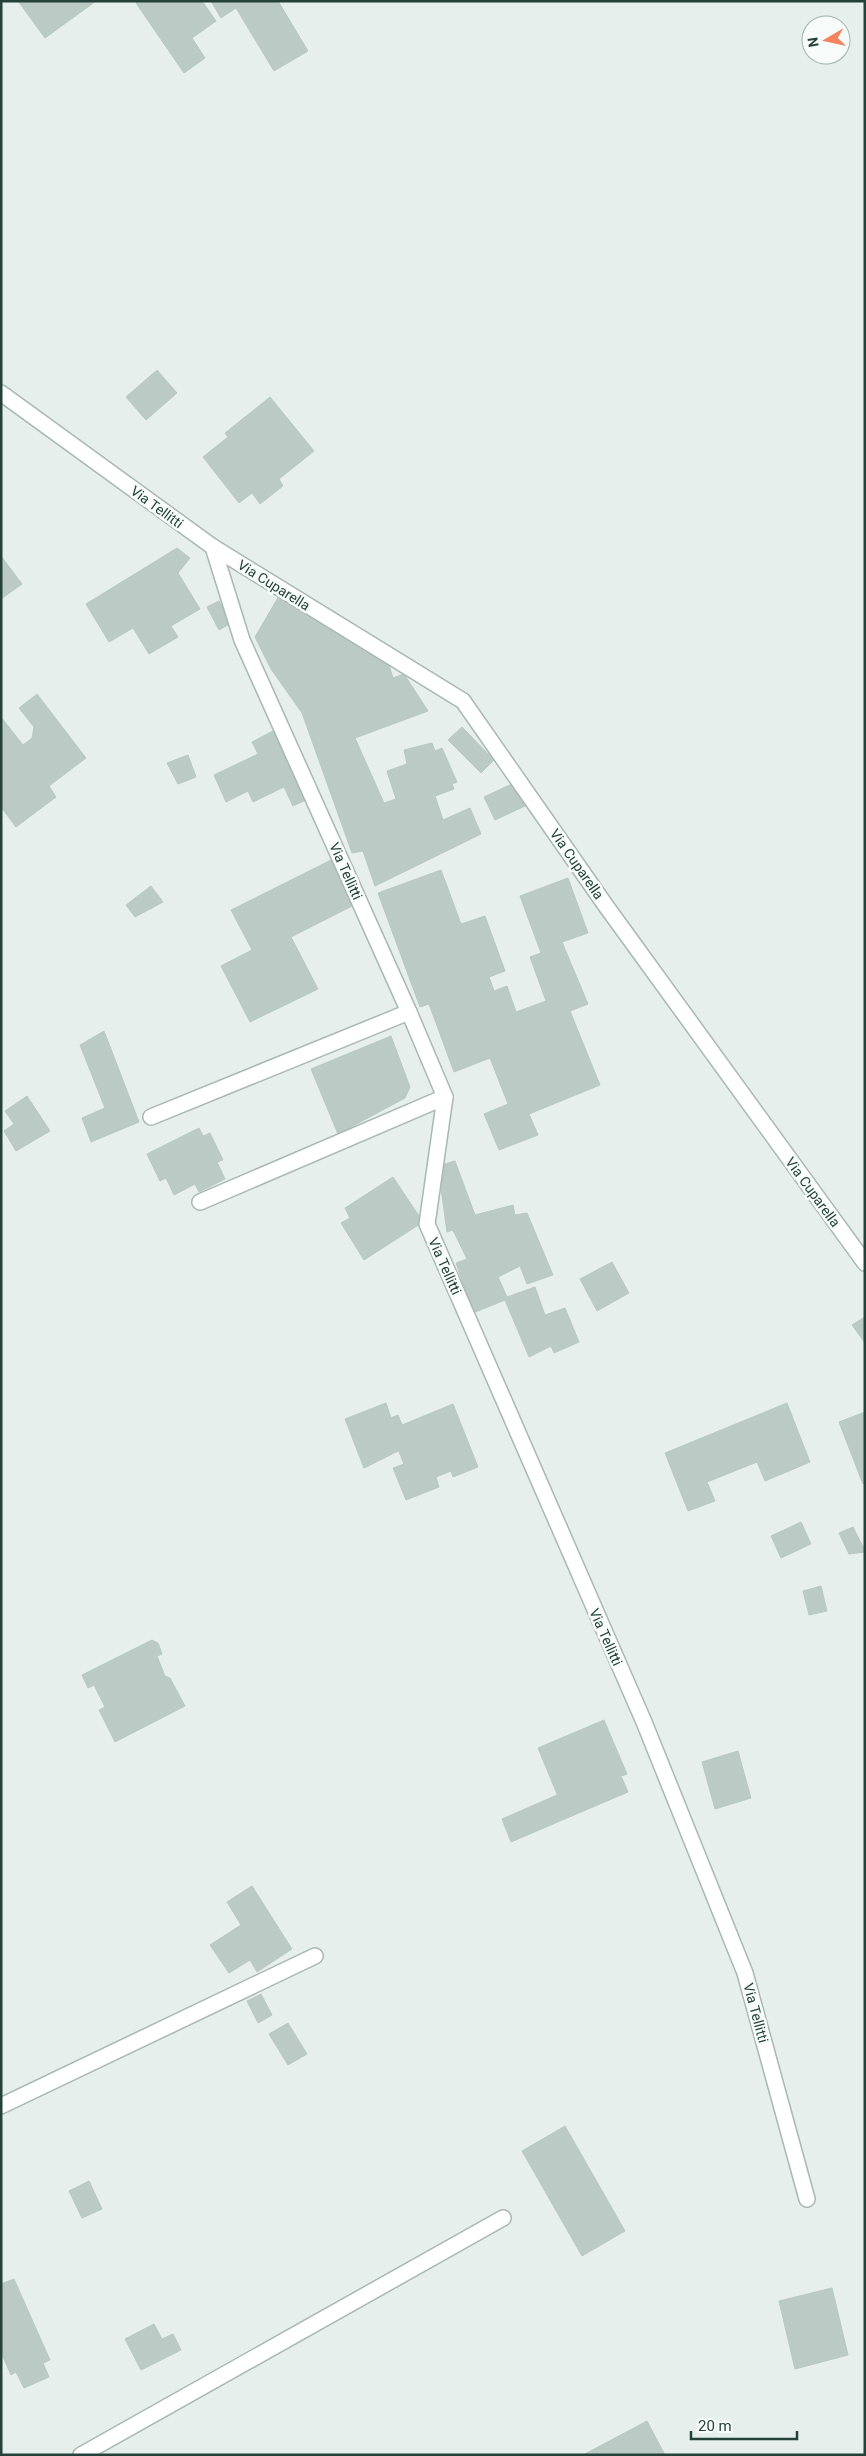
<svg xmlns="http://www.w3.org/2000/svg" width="866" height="2456" viewBox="0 0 866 2456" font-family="Roboto,sans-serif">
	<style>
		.building { fill: #bbcac4; stroke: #b8c9c2 }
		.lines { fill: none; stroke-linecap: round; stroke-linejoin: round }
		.minor-casing { stroke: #a8b8b2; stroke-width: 18 }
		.minor { stroke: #fff; stroke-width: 15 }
		.labels { text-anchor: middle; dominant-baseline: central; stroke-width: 5; stroke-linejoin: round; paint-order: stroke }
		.street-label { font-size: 14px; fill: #24423a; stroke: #f7fbf9 }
	</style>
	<rect width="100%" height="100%" fill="#e6efeb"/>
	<g class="building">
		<path d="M18 1H96L45 38Z"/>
		<path d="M138 1H202L216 21 192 38 205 58 184 73 136 3Z"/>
		<path d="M211 1H278L308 51 274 71 236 8 221 18Z"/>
		<path d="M157 370 177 393 146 420 126 397Z"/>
		<path d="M270 397 314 451 279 479 283 486 260 504 252 493 239 503 203 457 228 437 225 433Z"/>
		<path d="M177 548 190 558 178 573 200 609 171 626 178 637 149 654 133 628 109 642 86 604Z"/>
		<path d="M1 556 22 584 1 599Z"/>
		<path d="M279 596 368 646 389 665 393 678 404 674 428 711 355 738 384 803 396 799 387 771 407 764 404 750 432 743 435 751 442 748 457 782 452 784 454 789 435 796 443 820 470 808 481 834 375 886 363 851 352 853 302 713 271 669 255 637Z"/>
		<path d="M219 601 231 623 219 630 207 607Z"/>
		<path d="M37 694 86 758 49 786 56 797 16 827 1 807V717L23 745 32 738 34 727 19 708Z"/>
		<path d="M462 727 494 760 481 773 448 740Z"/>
		<path d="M273 731 306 800 293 806 284 787 253 802 248 791 226 802 214 775 258 754 252 742Z"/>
		<path d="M188 755 196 777 178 784 167 763Z"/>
		<path d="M514 783 525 806 495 820 484 797Z"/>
		<path d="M333 859 356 904 291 937 318 989 250 1022 221 966 252 950 231 910Z"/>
		<path d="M441 870 461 924 485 916 505 971 489 977 494 991 507 986 516 1012 546 1001 530 957 541 953 520 896 568 878 588 933 562 942 588 1004 570 1011 600 1085 529 1114 538 1135 499 1150 484 1114 508 1104 490 1058 454 1072 429 1004 420 1007 378 893Z"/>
		<path d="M151 886 163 902 135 917 126 905Z"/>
		<path d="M104 1031 139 1122 91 1142 82 1118 105 1108 80 1045Z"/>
		<path d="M391 1036 410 1087 405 1098 338 1134 311 1069Z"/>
		<path d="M27 1096 50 1131 16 1151 4 1131 14 1124 5 1111Z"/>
		<path d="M199 1128 203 1136 210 1133 223 1160 217 1162 225 1179 199 1192 195 1184 174 1195 166 1178 160 1181 147 1154Z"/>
		<path d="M455 1161 475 1215 513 1205 515 1215 527 1213 553 1275 527 1284 520 1266 498 1277 507 1297 535 1287 545 1315 565 1308 579 1342 554 1353 551 1346 529 1357 505 1300 473 1313 456 1263 467 1259 453 1230 447 1232 438 1166Z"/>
		<path d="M393 1177 423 1222 364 1260 341 1223 350 1218 345 1208Z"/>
		<path d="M612 1262 629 1293 597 1311 580 1279Z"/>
		<path d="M865 1317V1343L852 1325Z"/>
		<path d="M386 1403 391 1418 386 1420 398 1451 364 1468 345 1419Z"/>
		<path d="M787 1403 810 1462 765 1481 757 1462 707 1482 715 1501 688 1511 665 1453Z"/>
		<path d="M453 1404 478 1467 453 1477 451 1471 436 1477 439 1487 406 1500 393 1468 404 1464 386 1420 398 1415 402 1425Z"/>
		<path d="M865 1412V1483L863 1484 839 1422Z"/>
		<path d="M801 1522 811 1544 781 1558 771 1536Z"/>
		<path d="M853 1527 865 1551V1552L849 1554 839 1533Z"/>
		<path d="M821 1586 827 1611 809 1615 803 1591Z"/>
		<path d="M152 1640 158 1643 162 1654 157 1656 165 1676 170 1678 185 1706 115 1742 99 1710 105 1707 94 1685 88 1688 82 1675Z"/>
		<path d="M604 1720 627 1774 621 1776 628 1792 567 1818 538 1748Z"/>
		<path d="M738 1751 751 1798 715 1809 702 1762Z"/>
		<path d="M557 1795 567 1818 511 1842 502 1819Z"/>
		<path d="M252 1886 292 1949 257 1972 250 1960 229 1973 210 1945 241 1925 227 1902Z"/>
		<path d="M261 1994 272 2015 258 2023 247 2001Z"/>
		<path d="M288 2023 307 2054 288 2065 269 2034Z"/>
		<path d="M565 2126 625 2231 582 2256 522 2151Z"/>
		<path d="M89 2181 102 2209 82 2218 69 2191Z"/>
		<path d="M14 2279 50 2360 43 2363 49 2377 24 2388 16 2372 11 2375 1 2352V2284Z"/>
		<path d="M832 2288 848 2355 795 2369 779 2301Z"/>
		<path d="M154 2324 162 2339 173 2334 181 2350 141 2370 125 2339Z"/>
		<path d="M647 2421 665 2455H583Z"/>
	</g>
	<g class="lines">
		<defs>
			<g id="minor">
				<path d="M1 393 213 547 463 701 606 906 865 1263"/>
				<path d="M213 547 242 640 409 1012 445 1097 427 1224 644 1722 745 1973 807 2199"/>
				<path d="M151 1117 409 1012"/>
				<path d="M200 1202 445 1097"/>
				<path d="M1 2106 315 1956"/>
				<path d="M81 2455 503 2218"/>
			</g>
		</defs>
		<use href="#minor" class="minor-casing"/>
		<use href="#minor" class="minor"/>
	</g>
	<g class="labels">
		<g class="street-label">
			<text transform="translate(157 507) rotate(36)">Via Tellitti</text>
			<text transform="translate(274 585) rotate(32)">Via Cuparella</text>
			<text transform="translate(577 864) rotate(55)">Via Cuparella</text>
			<text transform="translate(346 871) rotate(66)">Via Tellitti</text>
			<text transform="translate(813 1192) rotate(54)">Via Cuparella</text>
			<text transform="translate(445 1266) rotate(66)">Via Tellitti</text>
			<text transform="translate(606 1637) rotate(66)">Via Tellitti</text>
			<text transform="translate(756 2013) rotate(75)">Via Tellitti</text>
		</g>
	</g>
	<rect width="866" height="2456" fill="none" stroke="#24423a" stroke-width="5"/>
	<g transform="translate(826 40) rotate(261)"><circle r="24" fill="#f7fbf9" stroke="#a3b1ad"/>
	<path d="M0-4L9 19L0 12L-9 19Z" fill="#f4845f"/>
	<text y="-8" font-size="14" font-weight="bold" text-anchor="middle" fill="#24423a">N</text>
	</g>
	<path d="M691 2431v8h106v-8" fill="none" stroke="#24423a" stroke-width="2.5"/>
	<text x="698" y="2431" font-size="15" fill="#24423a" stroke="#f7fbf9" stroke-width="4" paint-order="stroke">20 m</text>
</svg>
